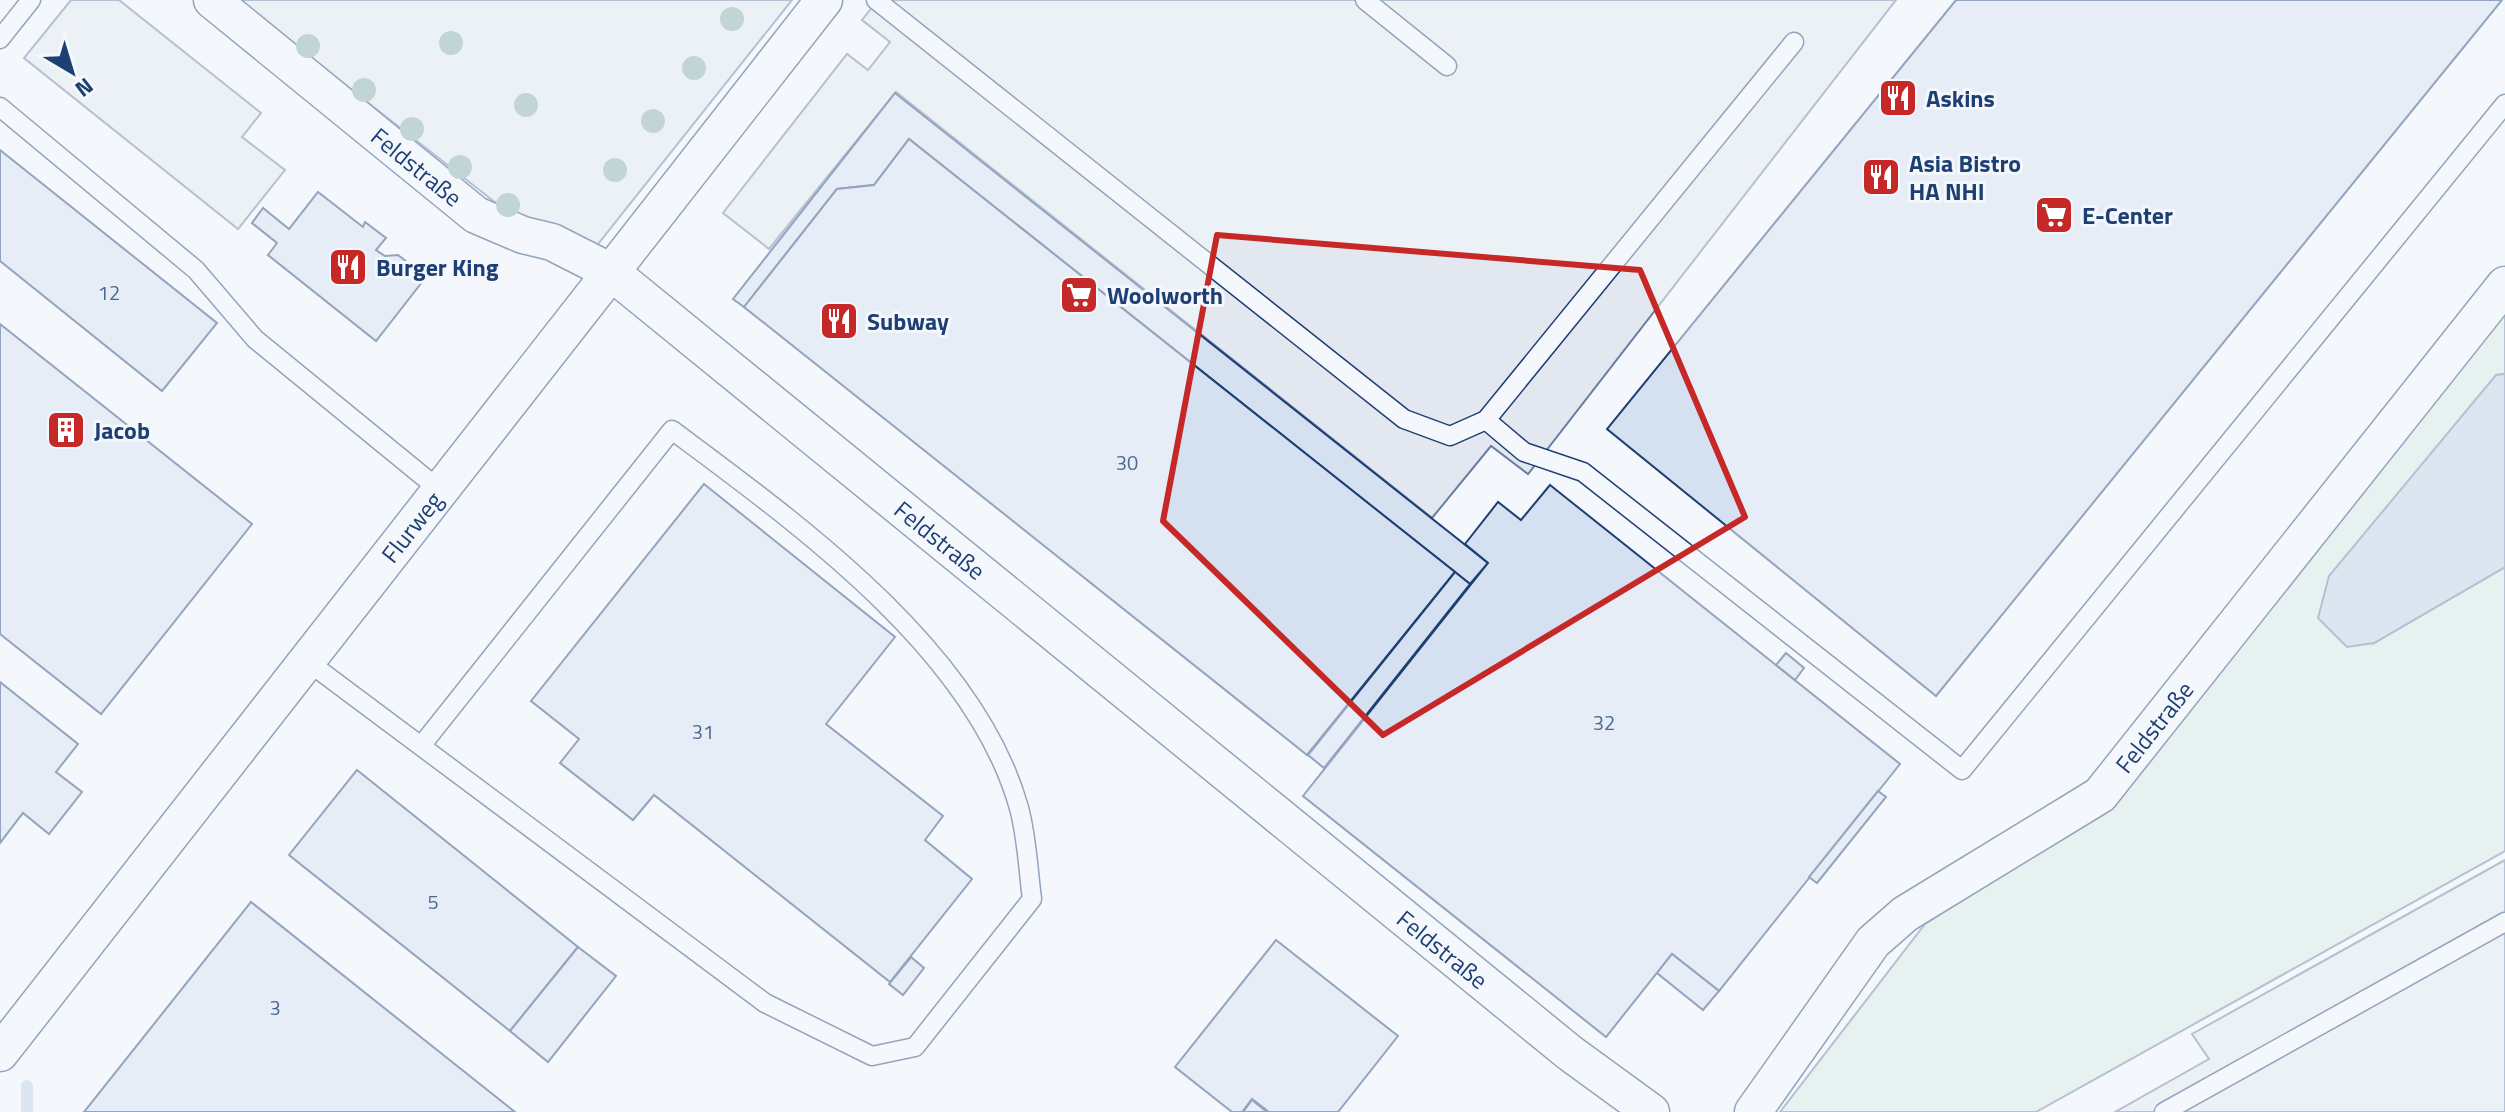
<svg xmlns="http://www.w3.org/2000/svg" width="2505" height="1112" viewBox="0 0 2505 1112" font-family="'Titillium Web',sans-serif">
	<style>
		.green { fill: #d7e8df; stroke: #687fa3; stroke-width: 2 }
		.parking { fill: #e3e8f0; stroke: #687fa3; stroke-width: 2 }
		.water { fill: #bed0e5; stroke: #687fa3; stroke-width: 2 }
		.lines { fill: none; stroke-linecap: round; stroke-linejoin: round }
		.stream { stroke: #bed0e5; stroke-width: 12 }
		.building { fill: #d5e0f0; stroke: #1d3f73; stroke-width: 2 }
		.service-casing { stroke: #1d3f73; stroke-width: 21 }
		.minor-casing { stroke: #1d3f73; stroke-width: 39 }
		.service { stroke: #f4f7fb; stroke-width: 18 }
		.minor { stroke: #f4f7fb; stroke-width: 36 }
		.tree { fill: #86aba6 }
		.marked { fill: none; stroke: #c62828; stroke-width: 6; stroke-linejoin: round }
		.labels { text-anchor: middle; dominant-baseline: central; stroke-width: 6; stroke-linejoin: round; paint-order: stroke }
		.number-label { font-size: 20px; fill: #4b6792 }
		.poi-label { font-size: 24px; font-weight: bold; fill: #1d3f73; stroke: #f4f7fb; text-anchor: start }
		.street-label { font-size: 24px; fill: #1d3f73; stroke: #f4f7fb }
	</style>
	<rect width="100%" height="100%" fill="#f4f7fb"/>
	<path class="green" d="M2493 304 2505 314V374L2496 375 2374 643 2505 567V851L2036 1112H1780L1925 924 2114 801Z"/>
	<g class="parking">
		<path d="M71 0H119L261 113 242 137 285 170 238 229 24 58Z"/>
		<path d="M237 0H792L579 268Z"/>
		<path d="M878 0H1896L1528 474 1491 446 1432 518 896 92 769 249 723 213 847 54 868 70 890 42 862 20Z"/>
		<path d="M2505 860V1112H2115L2209 1059 2192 1034Z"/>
	</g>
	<path class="water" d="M2505 374V567L2374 643 2347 647 2318 618 2329 576 2496 375Z"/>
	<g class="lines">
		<path class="stream" d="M27 1112V1086"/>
	</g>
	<g class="building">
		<path d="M2502 0 1936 696 1607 429 1956 0Z"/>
		<path d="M895 93 1488 563 1470 584 909 139 874 185 837 189 744 307 733 299Z"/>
		<path d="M909 139 1455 572 1307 755 744 307 837 189 874 185Z"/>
		<path d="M0 150 217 323 162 391 0 261Z"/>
		<path d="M318 192 363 227 365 222 386 238 376 250 385 256 398 255 426 277 376 341 268 255 277 243 252 223 263 208 289 229Z"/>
		<path d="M0 324 252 524 101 714 0 634Z"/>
		<path d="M704 484 895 637 826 724 943 816 925 840 972 879 890 982 654 795 633 820 560 763 579 739 531 701Z"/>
		<path d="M1550 485 1900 764 1719 991 1672 954 1606 1037 1303 796 1488 563 1465 544 1498 502 1521 520Z"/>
		<path d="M1455 572 1470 584 1324 768 1308 755Z"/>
		<path d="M1786 653 1804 668 1795 680 1776 665Z"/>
		<path d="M0 682 78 744 56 772 82 792 49 834 23 813 0 843Z"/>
		<path d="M357 770 578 947 510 1031 289 855Z"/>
		<path d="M1878 791 1886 797 1817 883 1809 877Z"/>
		<path d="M251 902 515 1112H84Z"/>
		<path d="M1276 940 1398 1036 1338 1112H1269L1252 1099 1242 1112H1232L1175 1067Z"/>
		<path d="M578 947 616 976 548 1062 510 1031Z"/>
		<path d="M1672 954 1719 991 1703 1010 1657 973Z"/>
		<path d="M911 957 924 968 903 995 889 984Z"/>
		<path d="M1252 1100 1267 1112H1243Z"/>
	</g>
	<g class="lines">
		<defs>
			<g id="service">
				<path d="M876 0 1404 419 1450 436 1486 420 1794 42"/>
				<path d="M1365 0 1447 66"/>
				<path d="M0 39 31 0"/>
				<path d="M0 107 196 270 255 339 441 491"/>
				<path d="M1486 420 1524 452 1583 472 1962 770 2505 104"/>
				<path d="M307 661 765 1003 872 1056 915 1047 1032 899C1028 869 1027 837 1019 808 975 650 798 524 672 430L421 746"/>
				<path d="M2164 1112 2505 922"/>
			</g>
			<g id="minor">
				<path id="s1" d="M212 0 476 215 523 235 552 242 611 272 1570 1053 1651 1112"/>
				<path id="s2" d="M0 1053 824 0"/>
				<path id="s3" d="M1753 1112 1873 942 1905 914 2100 795 2505 285"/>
			</g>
		</defs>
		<use href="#service" class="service-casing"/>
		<use href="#minor" class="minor-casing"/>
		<use href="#service" class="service"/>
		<use href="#minor" class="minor"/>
	</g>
	<g class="tree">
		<circle cx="732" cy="19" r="12"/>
		<circle cx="451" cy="43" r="12"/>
		<circle cx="308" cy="46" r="12"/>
		<circle cx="694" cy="68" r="12"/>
		<circle cx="364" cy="90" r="12"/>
		<circle cx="526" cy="105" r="12"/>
		<circle cx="653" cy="121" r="12"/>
		<circle cx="412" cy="129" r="12"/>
		<circle cx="460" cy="167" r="12"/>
		<circle cx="615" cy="170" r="12"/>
		<circle cx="508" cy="205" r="12"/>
	</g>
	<path d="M0 0H2505V1112H0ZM1217 235 1640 270 1745 517 1383 735 1163 521Z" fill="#f4f7fb" fill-opacity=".55" fill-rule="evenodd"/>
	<path class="marked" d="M1217 235 1640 270 1745 517 1383 735 1163 521Z"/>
	<defs>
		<symbol id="restaurant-square" viewBox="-11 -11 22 22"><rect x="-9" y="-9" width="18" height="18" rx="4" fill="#c62828" stroke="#f4f7fb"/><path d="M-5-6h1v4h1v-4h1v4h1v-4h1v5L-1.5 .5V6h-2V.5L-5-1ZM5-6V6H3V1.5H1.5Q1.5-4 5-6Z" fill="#fff"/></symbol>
		<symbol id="supermarket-square" viewBox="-11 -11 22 22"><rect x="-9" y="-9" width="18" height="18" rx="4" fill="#c62828" stroke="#f4f7fb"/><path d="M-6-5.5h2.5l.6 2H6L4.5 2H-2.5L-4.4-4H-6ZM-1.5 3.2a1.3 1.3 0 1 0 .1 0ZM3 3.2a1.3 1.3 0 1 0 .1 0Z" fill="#fff"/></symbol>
		<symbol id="building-square" viewBox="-11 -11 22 22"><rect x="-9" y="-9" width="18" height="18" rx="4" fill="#c62828" stroke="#f4f7fb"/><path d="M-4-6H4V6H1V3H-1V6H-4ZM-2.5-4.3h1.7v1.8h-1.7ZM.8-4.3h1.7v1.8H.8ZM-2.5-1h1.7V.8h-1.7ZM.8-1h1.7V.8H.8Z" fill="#fff"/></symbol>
	</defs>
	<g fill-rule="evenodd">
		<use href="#restaurant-square" x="1876" y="76" width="44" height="44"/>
		<use href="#restaurant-square" x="1859" y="155" width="44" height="44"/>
		<use href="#supermarket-square" x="2032" y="193" width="44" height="44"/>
		<use href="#restaurant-square" x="326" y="245" width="44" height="44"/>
		<use href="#supermarket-square" x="1057" y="273" width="44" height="44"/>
		<use href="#restaurant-square" x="817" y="299" width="44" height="44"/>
		<use href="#building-square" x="44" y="408" width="44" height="44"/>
	</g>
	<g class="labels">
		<g class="number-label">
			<text x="109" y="292">12</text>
			<text x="1127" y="462">30</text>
			<text x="1604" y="722">32</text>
			<text x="703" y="731">31</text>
			<text x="433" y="901">5</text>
			<text x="275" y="1007">3</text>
		</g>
		<g class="poi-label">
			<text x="1926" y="98">Askins</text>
			<text x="1909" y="163">Asia Bistro<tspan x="1909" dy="28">HA NHI</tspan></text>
			<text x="2082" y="215">E-Center</text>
			<text x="376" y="267">Burger King</text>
			<text x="1107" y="295">Woolworth</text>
			<text x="867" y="321">Subway</text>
			<text x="94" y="430">Jacob</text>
		</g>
		<g class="street-label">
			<text stroke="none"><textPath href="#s1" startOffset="264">Feldstraße</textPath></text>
			<text stroke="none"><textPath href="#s2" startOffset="668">Flurweg</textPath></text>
			<text stroke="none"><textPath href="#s1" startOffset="912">Feldstraße</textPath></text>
			<text stroke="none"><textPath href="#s3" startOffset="566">Feldstraße</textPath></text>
			<text stroke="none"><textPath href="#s1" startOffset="1560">Feldstraße</textPath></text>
		</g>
	</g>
	<g transform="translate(72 72) rotate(142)" stroke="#f4f7fb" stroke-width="6" paint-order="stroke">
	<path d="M0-6L14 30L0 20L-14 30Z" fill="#1d3f73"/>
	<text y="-12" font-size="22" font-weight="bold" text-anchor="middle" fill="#1d3f73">N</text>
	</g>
</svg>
